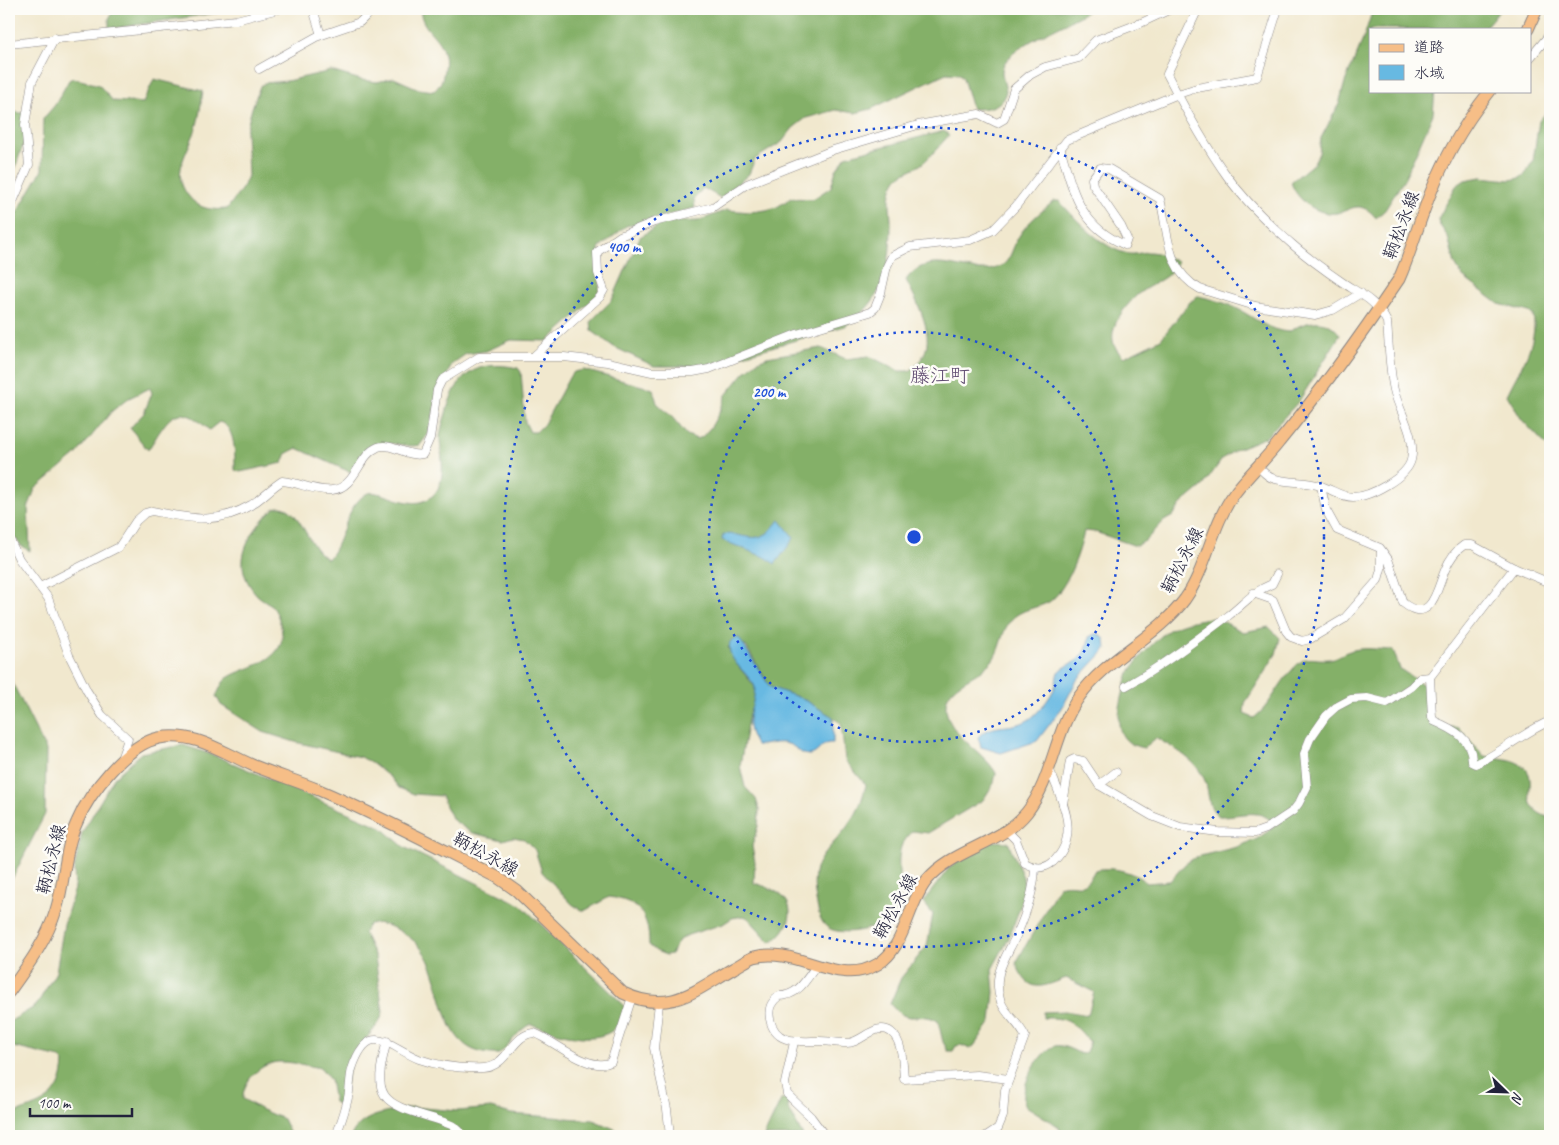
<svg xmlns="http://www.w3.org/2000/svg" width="1559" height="1145" viewBox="0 0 1559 1145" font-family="Caveat,'Klee One',sans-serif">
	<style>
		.forest { fill: #84b068; stroke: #536952 }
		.water { fill: #67b9e2; stroke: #446e8e }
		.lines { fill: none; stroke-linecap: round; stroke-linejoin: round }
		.minor-casing { stroke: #8a8584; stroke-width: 9 }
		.primary-casing { stroke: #8a8584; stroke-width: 13 }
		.minor { stroke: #fff; stroke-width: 8 }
		.primary { stroke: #f6be87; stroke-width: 11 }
		.ring { fill: none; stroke: #1d4ed8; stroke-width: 2.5; stroke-dasharray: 2.5 5 }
		.labels { text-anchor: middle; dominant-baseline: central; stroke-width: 5; stroke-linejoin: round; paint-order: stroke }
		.street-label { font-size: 18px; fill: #22223b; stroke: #fdfcf7 }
		.quarter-label { font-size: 20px; fill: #604c72; stroke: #fdfcf7 }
		.centre { fill: #1d4ed8; stroke: #fdfcf7; stroke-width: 2.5 }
		.ring-label { font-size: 15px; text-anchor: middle; font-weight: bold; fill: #1d4ed8; stroke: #fdfcf7; stroke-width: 5; stroke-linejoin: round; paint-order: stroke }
	</style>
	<rect width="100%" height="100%" fill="#fdfcf7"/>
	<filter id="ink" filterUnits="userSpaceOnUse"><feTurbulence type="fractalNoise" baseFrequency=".02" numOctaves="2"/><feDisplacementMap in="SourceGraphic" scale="10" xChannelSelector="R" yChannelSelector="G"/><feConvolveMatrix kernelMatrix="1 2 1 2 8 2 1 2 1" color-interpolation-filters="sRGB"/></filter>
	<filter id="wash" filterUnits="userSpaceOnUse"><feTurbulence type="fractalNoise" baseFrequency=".0096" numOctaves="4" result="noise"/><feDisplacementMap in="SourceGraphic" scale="20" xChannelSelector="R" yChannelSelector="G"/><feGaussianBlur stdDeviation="1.12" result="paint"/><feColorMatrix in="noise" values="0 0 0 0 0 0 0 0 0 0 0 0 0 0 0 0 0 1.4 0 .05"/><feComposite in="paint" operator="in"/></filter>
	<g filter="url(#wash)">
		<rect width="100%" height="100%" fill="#f1e8ce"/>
		<g class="forest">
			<path d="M114 9H243L109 29V19Z"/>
			<path d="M420 9H1090C1072 24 1001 47 1002 72 1002 78 1005 85 1006 91 1002 108 987 109 972 109L963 78 960 74 946 73 871 109 855 113 836 110 806 118 793 128 782 142 755 159 749 174 721 198 703 188 694 199 695 208 626 226 599 248 601 279 598 295 548 341 511 340 486 351 466 354 452 364 437 397 429 433 420 445C412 447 404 445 397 444 373 441 363 454 350 472L297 448 287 453 283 463 240 472 235 470C235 456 236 426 219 422L209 430C175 397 167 421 148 450L130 428 144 413 152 393 150 388 129 398 112 411 76 455 35 489 28 508 30 551 21 546 9 530V226L42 170 43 119 55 105 69 80 73 78 99 85 113 101 143 103 154 79 203 91C201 102 200 114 197 125 189 153 167 174 192 200 202 210 214 210 227 209L243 187 248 176 246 131 252 108 260 86 265 83 287 81 331 71 361 80 377 82 394 78 419 89 434 91C441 85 443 78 444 70 449 36 422 36 420 9Z"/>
			<path d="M1373 9H1501L1483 29H1370V91H1435L1433 114 1405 178 1385 210 1376 218C1372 213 1368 209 1360 207 1352 206 1345 212 1337 213 1318 216 1296 200 1291 182L1314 163 1319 153 1321 138 1339 104 1345 82 1364 37Z"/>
			<path d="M1550 108V449L1522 420 1507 395C1518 371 1539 343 1533 315L1529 312 1499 304 1463 277 1455 264 1448 237 1439 224 1438 219 1456 186 1465 180 1481 177 1510 180 1520 178 1524 175 1533 161 1539 121Z"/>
			<path d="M9 111 26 114 27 134 9 185Z"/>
			<path d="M944 131 949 135C941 144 932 155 923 163 914 170 900 172 895 182 888 195 890 206 891 220 891 265 886 300 845 326L705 366H654L614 347 592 331 591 321 612 300 640 237 664 222 698 221 727 210 750 212 766 210 777 207 791 198 813 199 831 187 836 170 846 156Z"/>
			<path d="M1054 201H1059C1077 220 1102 249 1129 254 1135 255 1142 252 1148 252 1159 252 1168 257 1177 262 1173 278 1147 285 1136 296 1119 313 1100 339 1124 357L1161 339 1189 303 1198 296C1211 299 1224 302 1236 308 1254 317 1268 331 1289 332 1305 320 1328 316 1340 335L1299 401 1266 437 1237 449 1223 458 1203 486 1181 504 1173 516 1164 521 1145 541 1136 546 1095 532 1084 531C1081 550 1066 591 1049 602 1038 608 1020 609 1011 620 1002 630 1001 647 994 658 992 662 987 665 983 669 972 679 944 686 946 708 948 736 983 750 996 773L994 783 983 800 928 833 913 831C877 856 928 916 871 928 860 931 848 933 837 931 825 929 821 922 818 910 805 855 827 858 854 817 860 807 863 796 866 785L845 760 841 723 803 699 770 687 746 646 728 647 735 662 755 687V703L749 713 740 766 745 787 756 799 759 809 758 826 752 846 755 862 754 883C764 886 774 889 782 896 799 910 786 935 770 942L748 918 744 916 732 918 723 924 688 935 679 940 671 954 666 955 656 951 649 945C649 915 639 901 609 897L586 910H581L572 904 542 872 535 850 524 839 513 837 503 840 472 833 453 820 441 796 414 794 399 788 391 778 369 761 360 757 295 742 263 732 221 705 216 696C220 690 222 680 229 677 245 667 279 663 282 638 283 630 278 612 272 606 268 602 261 599 257 595 234 569 242 547 260 523 265 517 273 506 281 507 301 508 309 552 328 559 344 541 344 508 366 494 379 486 411 514 431 497 449 483 440 454 440 436 441 428 444 420 446 413 456 374 477 359 518 368L521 372 525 422 530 432H536L544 424 570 376 574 372 584 370 653 389 657 403 672 417 687 435 697 439 702 437 711 427 720 411 726 395 744 373 756 362 767 357 821 348 846 359 869 356 899 371H910C913 367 918 364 921 359 938 338 916 300 906 280 931 244 972 282 1001 266 1009 262 1012 251 1015 244 1022 226 1040 213 1054 201Z"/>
			<path d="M1209 618 1220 620 1243 632 1269 627 1280 638 1276 654 1245 703 1244 714 1254 718C1271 705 1277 686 1292 670 1308 652 1311 661 1330 659 1337 658 1341 654 1347 652 1361 646 1379 650 1393 650L1400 669 1431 690C1429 703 1423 724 1443 727 1448 728 1453 726 1459 728L1484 756C1497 758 1515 758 1525 768 1540 783 1514 806 1550 818V1136H1063L1058 1126 1026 1106C1017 1090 1038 1052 1055 1046 1062 1044 1075 1051 1081 1054L1086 1052 1090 1042C1073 1023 1069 1017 1043 1018V1012L1065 1011 1088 1015 1094 992 1066 978C1039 989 1028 993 1016 963L1059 886C1079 880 1081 895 1095 870 1113 866 1134 872 1147 883L1170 881 1185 864 1196 857 1237 847 1257 839 1274 827C1266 805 1237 817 1219 816 1206 807 1210 793 1205 781 1197 760 1174 748 1156 738L1144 748C1113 743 1117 717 1123 694 1125 687 1126 678 1130 672 1136 660 1158 637 1169 630 1180 623 1196 620 1209 618Z"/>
			<path d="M9 676 46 750 45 814 9 885Z"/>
			<path d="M183 745 216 756 381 827 404 847 521 905 625 1006C620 1054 560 1035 531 1024 520 1028 509 1046 499 1054 434 1057 450 981 419 946 413 939 406 935 398 930 387 925 381 922 369 924L364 933 375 957 383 1012C380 1026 366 1037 358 1049 347 1065 346 1084 343 1102L339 1105 334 1102 330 1080 321 1068C308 1066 294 1062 281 1062 262 1061 242 1081 243 1099L262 1110 283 1119 291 1136H9V1115C40 1104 62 1101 64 1062L60 1058 9 1046V1022L36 1006 56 972 64 924 75 888 74 870 82 833 114 778 141 753Z"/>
			<path d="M991 841 1008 842 1023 877 1025 893 1009 938 992 969 994 992 991 1022 974 1046 970 1049 961 1045 956 1046 953 1051H948L943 1042 938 1021C917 1009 910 1028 890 1004L901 978 927 946 933 914 923 902 949 868Z"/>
			<path d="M789 1098 788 1108 803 1136H764L781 1100Z"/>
			<path d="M412 1107 458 1111 491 1108 511 1114 593 1120 617 1130 622 1136H351C361 1113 390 1113 412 1107Z"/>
		</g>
		<g class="water">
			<path d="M780 520 794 538 775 564 767 558 722 540 723 535C737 531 751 543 766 534 772 531 774 524 780 520Z"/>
			<path d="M1097 633 1105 639 1106 649 1077 680 1062 708 1037 741 1001 753 981 747 978 737C992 722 1012 730 1028 720 1037 715 1051 697 1055 687 1057 682 1056 677 1058 672 1075 659 1086 662 1089 637Z"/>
			<path d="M734 638H739L770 687 803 699 833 717V743C821 741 819 755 809 755 800 755 796 746 788 744 777 740 767 746 756 745 741 719 754 713 755 687 749 673 725 660 730 642Z"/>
		</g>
	</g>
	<g filter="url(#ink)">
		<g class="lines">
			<defs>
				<g id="minor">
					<path d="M313 9 321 35"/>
					<path d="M1198 9 1167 74C1185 109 1204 144 1227 176 1245 201 1270 225 1293 245 1308 258 1326 271 1342 282 1360 294 1377 301 1387 322 1389 344 1389 368 1394 390 1399 412 1417 436 1411 460 1407 477 1370 497 1353 497 1340 497 1332 489 1321 486 1305 481 1285 483 1272 478 1266 476 1261 469 1257 466"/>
					<path d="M9 44 236 20 279 9"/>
					<path d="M1530 58 1550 34"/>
					<path d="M259 69 316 37 360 22 373 9"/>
					<path d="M1060 147C1073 191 1079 226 1125 245L1127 239 1121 226 1093 185 1092 179 1100 168 1109 169 1160 199C1169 233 1165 270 1200 289L1255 306 1315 315 1333 310 1361 293"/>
					<path d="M9 211 29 165 25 125 32 82 55 38"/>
					<path d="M535 355 600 297 604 290 598 273 597 252 620 236 654 222 713 207 747 184 833 150 918 125 979 114 997 123 1004 119 1014 89 1030 75 1045 67 1079 58 1096 40 1141 23 1171 9"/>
					<path d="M1321 486 1326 510 1337 530 1380 548 1388 559 1403 603C1432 626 1437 588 1445 570 1449 560 1455 551 1464 545H1472L1514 568 1550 583"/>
					<path d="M9 538 19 559 48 598 69 655 87 691 102 715 128 739 121 759"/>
					<path d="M1514 568 1430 677 1432 717 1434 721C1453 729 1473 739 1472 762L1476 764C1502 752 1524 732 1550 721"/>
					<path d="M40 587 119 547 136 521 145 513 152 511C189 518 215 526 251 505 262 498 271 488 282 481 298 482 316 492 332 490 356 488 358 455 378 447 392 442 408 458 423 454L430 438 437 390 442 380 479 357H564L608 362 652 372H693L709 369 797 334 870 312 875 308 881 293 887 266 892 256 910 247 970 240 993 230 1016 206 1067 140 1178 94 1197 88 1257 77 1278 9"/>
					<path d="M1253 593 1273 600 1286 631 1291 637 1302 641 1310 639 1344 619 1378 580 1381 569V551"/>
					<path d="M1126 686C1162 666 1195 641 1228 616 1244 604 1252 592 1272 584L1277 574"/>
					<path d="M1099 785 1116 772"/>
					<path d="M1063 804 1070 761 1074 759 1083 761 1099 785 1152 816 1180 827 1218 832 1255 833 1266 829 1293 811 1299 803 1307 787 1304 754 1310 739 1326 716 1336 707 1351 699 1367 698 1387 703 1411 687 1420 678 1430 677"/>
					<path d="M1013 826 1009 833 1016 840 1025 863C1035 868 1043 870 1053 862 1082 835 1061 799 1049 768"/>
					<path d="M816 966C806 980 798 996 779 996 771 1002 768 1008 770 1019 775 1045 799 1041 819 1041 828 1041 837 1043 846 1043 861 1044 875 1021 891 1032 903 1041 903 1066 904 1079L977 1075 1009 1079"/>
					<path d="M659 1003 654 1048 667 1109 670 1136"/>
					<path d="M387 1041C370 1102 384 1103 438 1120 449 1124 458 1126 463 1136"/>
					<path d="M794 1042 785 1083 787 1094 811 1117 825 1136"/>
					<path d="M336 1136C341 1122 347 1107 349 1092 350 1085 350 1077 352 1069 369 1018 389 1047 419 1059 439 1066 462 1069 483 1068 508 1067 512 1034 534 1033 555 1041 589 1073 611 1062L632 997"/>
					<path d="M986 1136 998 1128 1003 1116 1005 1090 1025 1036C1019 1023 1006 1015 1001 1002 991 974 1006 958 1017 934 1026 914 1034 891 1035 868"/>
				</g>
				<g id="primary">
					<path d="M1528 29 1537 9"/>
					<path d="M9 992C27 967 47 940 56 910 65 882 64 850 77 822 89 793 127 744 159 738 194 731 222 752 252 765 274 774 297 781 319 790 380 816 438 847 497 877L517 891 623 993C670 1015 694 991 734 968 740 965 748 959 754 957 797 945 837 989 878 964 906 947 907 904 927 880 953 849 1002 844 1027 812 1053 779 1054 732 1079 697 1107 657 1156 638 1185 599 1207 568 1211 526 1234 494 1248 475 1265 460 1279 442 1322 390 1362 334 1399 279 1409 257 1415 235 1423 213 1438 170 1461 127 1490 91"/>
				</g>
			</defs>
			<use href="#minor" class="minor-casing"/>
			<use href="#primary" class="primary-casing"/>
			<use href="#minor" class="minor"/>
			<use href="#primary" class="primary"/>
		</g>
	</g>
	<g class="ring">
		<circle cx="914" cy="537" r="205"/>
		<circle cx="914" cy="537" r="410"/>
	</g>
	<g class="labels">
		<g class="street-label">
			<text transform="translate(1401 225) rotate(-69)">鞆松永線</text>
			<text transform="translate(1182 560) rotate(-63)">鞆松永線</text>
			<text transform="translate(486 854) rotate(29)">鞆松永線</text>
			<text transform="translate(51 859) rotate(-76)">鞆松永線</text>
			<text transform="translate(895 906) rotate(-61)">鞆松永線</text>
		</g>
		<g class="quarter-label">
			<text x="940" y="375">藤江町</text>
		</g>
	</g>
	<circle cx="914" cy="537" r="8" class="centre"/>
	<g class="ring-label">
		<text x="624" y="252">400 m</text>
		<text x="769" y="397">200 m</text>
	</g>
	<rect width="1559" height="1145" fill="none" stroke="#fdfcf7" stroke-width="30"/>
	<rect x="1369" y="28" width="162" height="65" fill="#fdfcf7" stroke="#a5a5ac"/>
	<rect x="1379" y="44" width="25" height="8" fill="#f6be87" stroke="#a5a5ac"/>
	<text x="1414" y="52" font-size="15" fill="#22223b">道路</text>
	<rect x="1379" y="65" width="25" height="15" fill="#67b9e2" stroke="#a5a5ac"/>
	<text x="1414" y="78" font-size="15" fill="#22223b">水域</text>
	<g transform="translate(1506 1092) rotate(113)" stroke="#fdfcf7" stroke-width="4" paint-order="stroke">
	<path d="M0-4L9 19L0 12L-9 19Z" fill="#22223b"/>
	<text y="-8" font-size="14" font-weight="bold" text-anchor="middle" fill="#22223b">N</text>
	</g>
	<path d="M30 1108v8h102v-8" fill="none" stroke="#22223b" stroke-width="2.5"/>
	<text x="38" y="1108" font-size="15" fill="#22223b" stroke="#fdfcf7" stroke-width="4" paint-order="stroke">100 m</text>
</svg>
